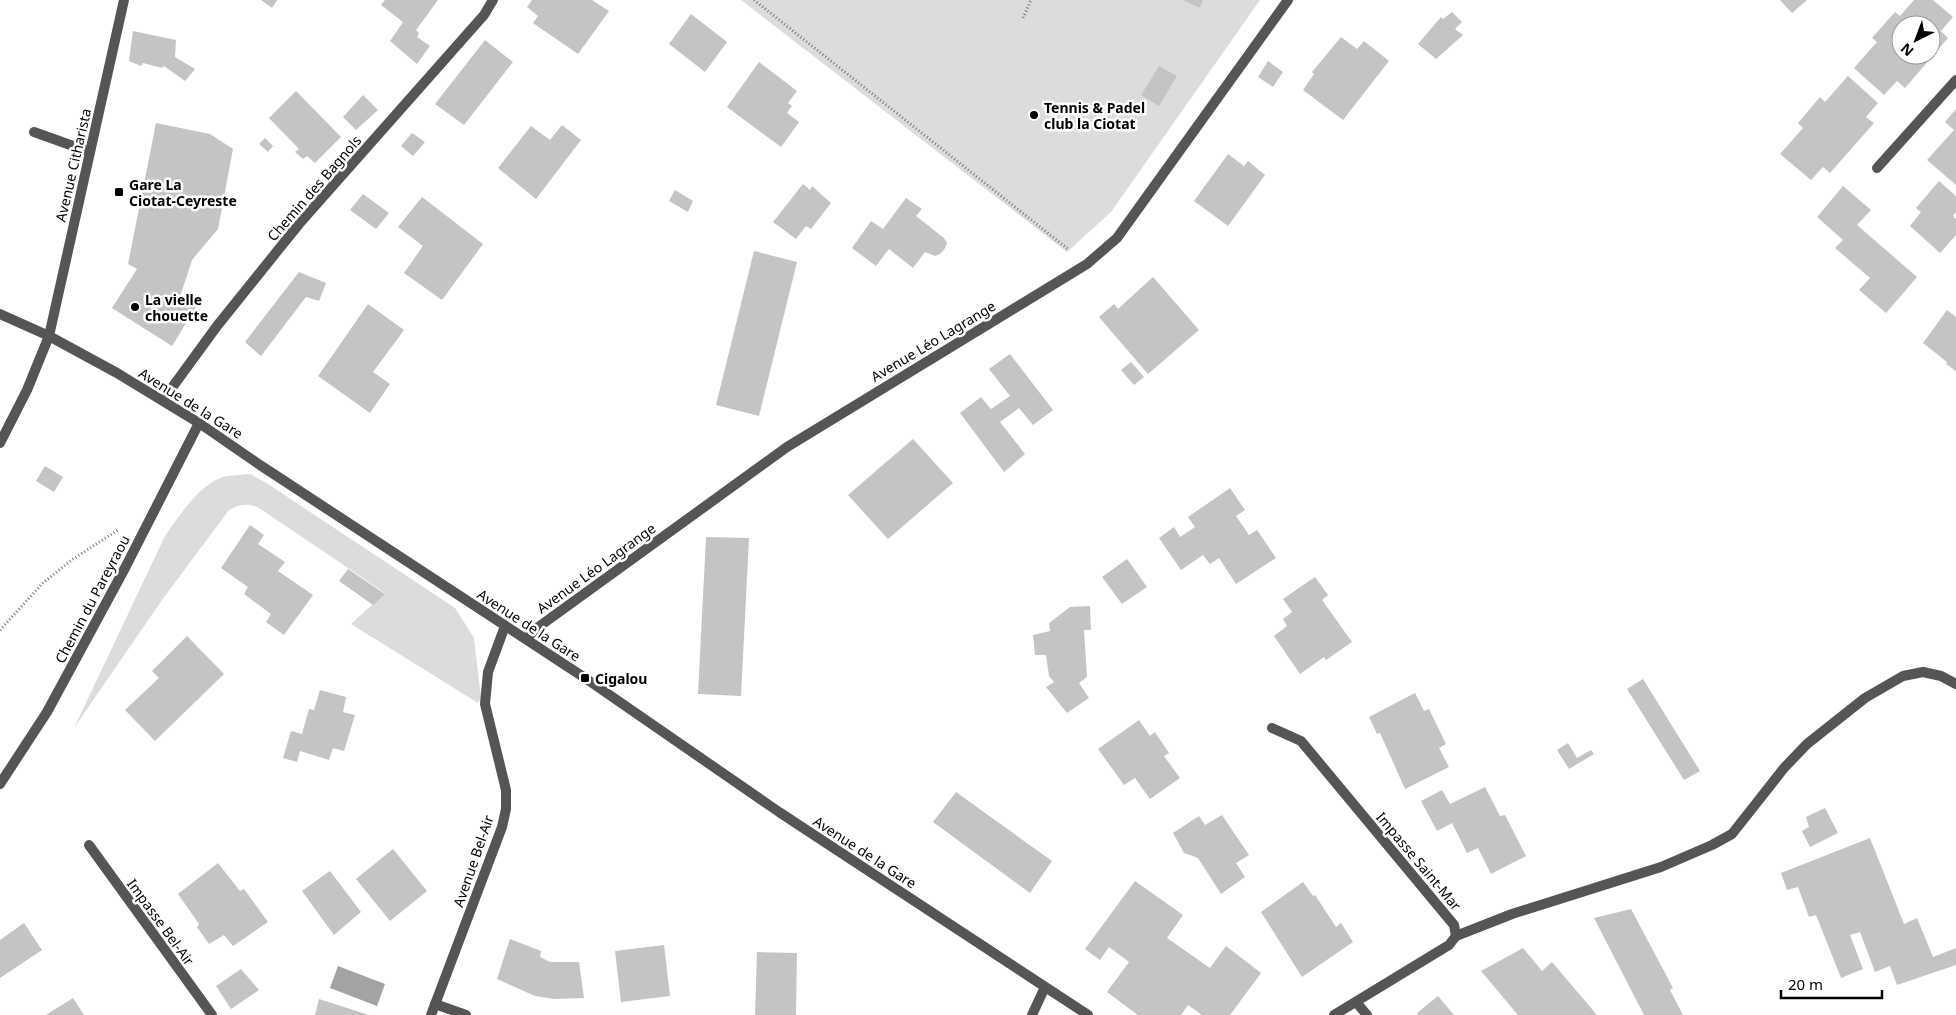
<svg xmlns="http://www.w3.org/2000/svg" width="1956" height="1015" viewBox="0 0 1956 1015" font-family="'Noto Sans',sans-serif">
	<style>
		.green { fill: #dcdcdc }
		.water { fill: #a3a3a3 }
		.building { fill: #c4c4c4; fill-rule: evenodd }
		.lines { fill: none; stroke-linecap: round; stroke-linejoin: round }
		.path { stroke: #777; stroke-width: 3; stroke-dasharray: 1 2.5; stroke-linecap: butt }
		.service { stroke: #555; stroke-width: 10 }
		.minor { stroke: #555; stroke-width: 10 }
		.tertiary { stroke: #555; stroke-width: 10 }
		.poi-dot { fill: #000; stroke: #fff; stroke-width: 2 }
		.labels { text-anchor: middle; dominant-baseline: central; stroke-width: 5; stroke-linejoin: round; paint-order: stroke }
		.poi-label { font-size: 14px; font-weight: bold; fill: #000; stroke: #fff; text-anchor: start }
		.street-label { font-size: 14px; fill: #000; stroke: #fff }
	</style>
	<rect width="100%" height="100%" fill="#fff"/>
	<g class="green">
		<path d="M741 0H1260L1111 212 1067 252Z"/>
		<path d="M250 474 268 484 455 608 474 638 481 698 478 703 351 624 385 593 259 508C248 503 240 504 229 510L162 600 74 728 165 536C178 517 200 484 223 477 231 475 241 475 250 474Z"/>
	</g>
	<path class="water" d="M338 966 385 984 377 1006 330 988Z"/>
	<g class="building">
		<path d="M261 0H277L272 8Z"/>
		<path d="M385 0H438L416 30 419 33 417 37 430 46 417 64 390 41 403 22 381 5Z"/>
		<path d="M532 0H592L609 11 578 54 533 23 538 16 527 7Z"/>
		<path d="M1183 0H1203L1200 8Z"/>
		<path d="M1780 0H1807L1792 13Z"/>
		<path d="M1914 0H1933L1953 17 1941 31 1948 38 1905 88 1897 81 1884 95 1854 68 1877 42 1872 38 1895 12 1900 16ZM1901 25H1931V55H1901Z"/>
		<path d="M1452 12 1462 22 1455 29 1463 35 1436 59 1418 44 1441 17 1443 19Z"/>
		<path d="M691 14 727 42 705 72 669 44Z"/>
		<path d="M133 31 176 40 175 57 195 69 185 81 164 66 162 68 143 63 141 66 129 61Z"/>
		<path d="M1341 37 1357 49 1364 41 1389 61 1343 120 1303 90 1314 74 1312 72Z"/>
		<path d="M485 40 513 62 464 125 435 104Z"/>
		<path d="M1268 61 1283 72 1273 87 1258 77Z"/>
		<path d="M759 62 797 91 788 103 792 106 787 113 799 122 781 147 727 107Z"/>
		<path d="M1159 66 1177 76 1159 106 1141 95Z"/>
		<path d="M1848 76 1878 103 1866 117 1874 123 1830 173 1823 167 1811 180 1780 154 1803 128 1798 123 1820 97 1825 102Z"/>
		<path d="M296 91 341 137 315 163 307 156 303 159 295 152 299 149 269 118Z"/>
		<path d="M363 95 378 110 356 130 343 117Z"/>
		<path d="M1956 109V185L1927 160 1954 130 1945 122Z"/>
		<path d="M156 123 210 134 233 149 218 229 192 260 180 297 196 307 172 346 112 308 137 269 128 264Z"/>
		<path d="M562 125 581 140 536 199 498 168 531 126 550 140Z"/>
		<path d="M412 133 425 142 413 156 401 146Z"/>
		<path d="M265 138 273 146 268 152 259 144Z"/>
		<path d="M1228 154 1244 166 1248 161 1265 175 1228 226 1194 201Z"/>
		<path d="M1939 181 1956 196V212L1953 216 1956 219V235L1940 253 1910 226 1921 212 1916 208Z"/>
		<path d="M803 184 810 190 812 186 831 203 811 229 806 226 796 239 773 222Z"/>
		<path d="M1843 186 1871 210 1857 225 1917 277 1886 313 1859 290 1870 278 1835 248 1843 240 1817 217Z"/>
		<path d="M675 190 693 201 688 212 669 201Z"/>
		<path d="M363 194 389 213 376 229 350 210Z"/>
		<path d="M422 197 483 244 442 300 404 273 423 246 398 227Z"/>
		<path d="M906 198 922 209 916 216 944 238 947 243 944 250 940 254 935 256 925 252 913 268 889 249 876 266 852 248 871 221 883 229Z"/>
		<path d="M754 251 797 262 759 416 716 405Z"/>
		<path d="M299 272 326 283 319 301 306 297 261 356 245 342Z"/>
		<path d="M1153 277 1199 330 1148 374 1099 317 1114 304 1118 309Z"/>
		<path d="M368 304 404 330 373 372 390 384 370 413 318 376Z"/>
		<path d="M1947 310 1956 317V371L1946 364 1947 362 1923 343Z"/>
		<path d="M1010 354 1053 410 1033 425 1019 408 1000 422 1025 454 1004 472 960 413 981 397 991 409 1010 396 989 369Z"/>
		<path d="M1131 362 1144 377 1134 385 1121 370Z"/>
		<path d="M913 439 953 483 888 539 848 495Z"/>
		<path d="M45 466 63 477 54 492 36 481Z"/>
		<path d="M1230 488 1245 510 1236 516 1249 535 1257 530 1276 558 1236 584 1219 558 1210 564 1203 555 1181 570 1159 538 1174 527 1180 537 1195 527 1188 517Z"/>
		<path d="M250 525 264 535 258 544 285 562 278 571 313 595 284 635 266 622 271 614 244 594 248 587 221 568Z"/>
		<path d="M706 537 749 538 741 696 698 694Z"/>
		<path d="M1127 559 1147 587 1122 604 1102 577Z"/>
		<path d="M348 569 385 594 373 605 339 581Z"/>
		<path d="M1315 577 1328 595 1322 600 1352 642 1326 660 1324 657 1300 674 1274 636 1287 626 1283 619 1292 612 1283 599Z"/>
		<path d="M1090 606 1091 630H1084L1087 677 1079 683 1089 698 1067 713 1046 687 1054 682 1049 676 1046 655H1035L1033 635 1050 631 1049 623 1070 607Z"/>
		<path d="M187 636 224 674 155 741 125 710 159 678 152 671Z"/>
		<path d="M1643 679 1700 771 1684 780 1627 689Z"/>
		<path d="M320 690 346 697 343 712 355 715 344 751 333 748 329 760 300 751 297 762 283 758 291 731 302 734 309 709 314 710Z"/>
		<path d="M1415 693 1424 711 1429 709 1446 744 1439 748 1449 767 1405 789 1380 733 1377 734 1369 717Z"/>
		<path d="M1139 720 1150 736 1155 732 1169 753 1164 756 1180 778 1150 799 1135 778 1124 785 1098 749Z"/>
		<path d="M1568 743 1577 758 1591 750 1594 754 1569 769 1557 750Z"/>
		<path d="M1485 787 1500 816 1505 815 1526 856 1491 874 1478 848 1467 853 1452 823 1437 831 1421 801 1442 790 1450 804Z"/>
		<path d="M956 792 1052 861 1030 893 933 822Z"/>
		<path d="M1825 808 1838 833 1810 847 1802 831 1809 827 1806 817Z"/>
		<path d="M1222 815 1249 855 1236 863 1245 877 1221 894 1198 858 1184 853 1173 833 1199 816 1205 825Z"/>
		<path d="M1870 838 1904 924 1917 918 1933 957 1956 948V965L1897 985 1890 966 1875 972 1860 932 1850 935 1863 969 1841 978 1816 915 1809 917 1798 887 1787 890 1781 873Z"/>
		<path d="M393 849 427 891 390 921 356 879Z"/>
		<path d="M218 863 240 891 244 889 268 922 233 946 224 935 209 944 197 927 199 924 178 894Z"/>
		<path d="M330 871 361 912 334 935 302 891Z"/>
		<path d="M1135 881 1183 915 1167 938 1210 968 1226 946 1261 973 1230 1015H1202L1188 1005 1181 1015H1138L1107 992 1129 962 1109 947 1100 960 1085 949Z"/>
		<path d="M1303 882 1313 896 1315 895 1336 927 1341 923 1353 942 1302 977 1261 912Z"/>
		<path d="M1631 909 1673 988 1670 990 1683 1015H1644L1594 918Z"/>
		<path d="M24 923 42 950 0 978V940Z"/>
		<path d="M510 939 541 951 540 957 550 962H579L584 998 554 999 535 996 497 979Z"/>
		<path d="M664 945 670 996 621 1002 615 951Z"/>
		<path d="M1523 948 1542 971 1552 962 1597 1015H1518L1481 971Z"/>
		<path d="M757 952 797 953 796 1015H755Z"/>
		<path d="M241 969 259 990 231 1009 216 986Z"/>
		<path d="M1438 996 1454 1015H1418L1417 1013Z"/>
		<path d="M73 998 84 1015H46Z"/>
		<path d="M319 999 369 1015H315Z"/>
	</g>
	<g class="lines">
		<g class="path">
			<path d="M754 0 1068 249"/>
			<path d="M1023 18 1031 0"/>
			<path d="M0 630 43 583 73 559 118 530"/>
		</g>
		<g class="service">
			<path d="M34 132 90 152"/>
			<path d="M1877 168 1956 80"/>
			<path d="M0 443 27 390 49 336"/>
			<path d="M1456 936 1512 914 1661 867 1712 845 1732 834 1784 768 1807 744 1865 698 1903 676 1923 672 1941 676 1956 684"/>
			<path d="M1032 1015 1045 987"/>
		</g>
		<g class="minor">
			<path d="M0 314 49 336"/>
			<path d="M163 400 217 326 299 224 484 15 493 0"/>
			<path d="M526 639 537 628 787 447 1087 264 1117 238 1288 0"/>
			<path d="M1272 728 1301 741 1454 925 1456 936 1449 945 1334 1015"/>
			<path d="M89 845 212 1015"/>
			<path d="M1356 1002 1367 1015"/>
			<path d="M435 1004 466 1015"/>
			<path d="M431 1015 502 827 506 809V790L485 704 488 672 505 626"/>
		</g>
		<g class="tertiary">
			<path d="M124 0 49 336 117 373 199 423 260 465 585 678 779 812 1088 1015"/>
			<path d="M0 784 47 712 125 568 199 423"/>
		</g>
	</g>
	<g class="poi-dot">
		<circle cx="1034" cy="115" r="5"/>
		<rect x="114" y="187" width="10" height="10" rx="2.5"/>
		<circle cx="135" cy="307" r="5"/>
		<rect x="580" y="673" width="10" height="10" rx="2.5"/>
	</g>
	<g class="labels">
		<g class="poi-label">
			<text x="1044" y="107">Tennis &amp; Padel<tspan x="1044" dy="16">club la Ciotat</tspan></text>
			<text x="129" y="184">Gare La<tspan x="129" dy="16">Ciotat-Ceyreste</tspan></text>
			<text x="145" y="299">La vielle<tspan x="145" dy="16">chouette</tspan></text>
			<text x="595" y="678">Cigalou</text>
		</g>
		<g class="street-label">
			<text transform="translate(73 165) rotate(-77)">Avenue Citharista</text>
			<text transform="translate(314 188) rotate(-49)">Chemin des Bagnols</text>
			<text transform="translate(933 341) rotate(-31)">Avenue Léo Lagrange</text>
			<text transform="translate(191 403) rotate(32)">Avenue de la Gare</text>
			<text transform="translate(596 568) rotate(-36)">Avenue Léo Lagrange</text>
			<text transform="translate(92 599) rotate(-62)">Chemin du Pareyraou</text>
			<text transform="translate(529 625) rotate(33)">Avenue de la Gare</text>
			<text transform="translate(865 852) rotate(33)">Avenue de la Gare</text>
			<text transform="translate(473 861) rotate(-71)">Avenue Bel-Air</text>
			<text transform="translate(1419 861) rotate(50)">Impasse Saint-Mar</text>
			<text transform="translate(161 922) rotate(54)">Impasse Bel-Air</text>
		</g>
	</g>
	<g transform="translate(1916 40) rotate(222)"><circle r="24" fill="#ffffff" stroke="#999999"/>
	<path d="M0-4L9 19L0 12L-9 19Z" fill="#000000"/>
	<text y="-8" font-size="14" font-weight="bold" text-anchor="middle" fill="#000000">N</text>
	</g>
	<path d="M1781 990v8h101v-8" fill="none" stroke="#000000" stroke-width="2.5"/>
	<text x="1788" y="990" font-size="15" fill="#000000" stroke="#ffffff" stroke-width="4" paint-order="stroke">20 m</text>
</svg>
